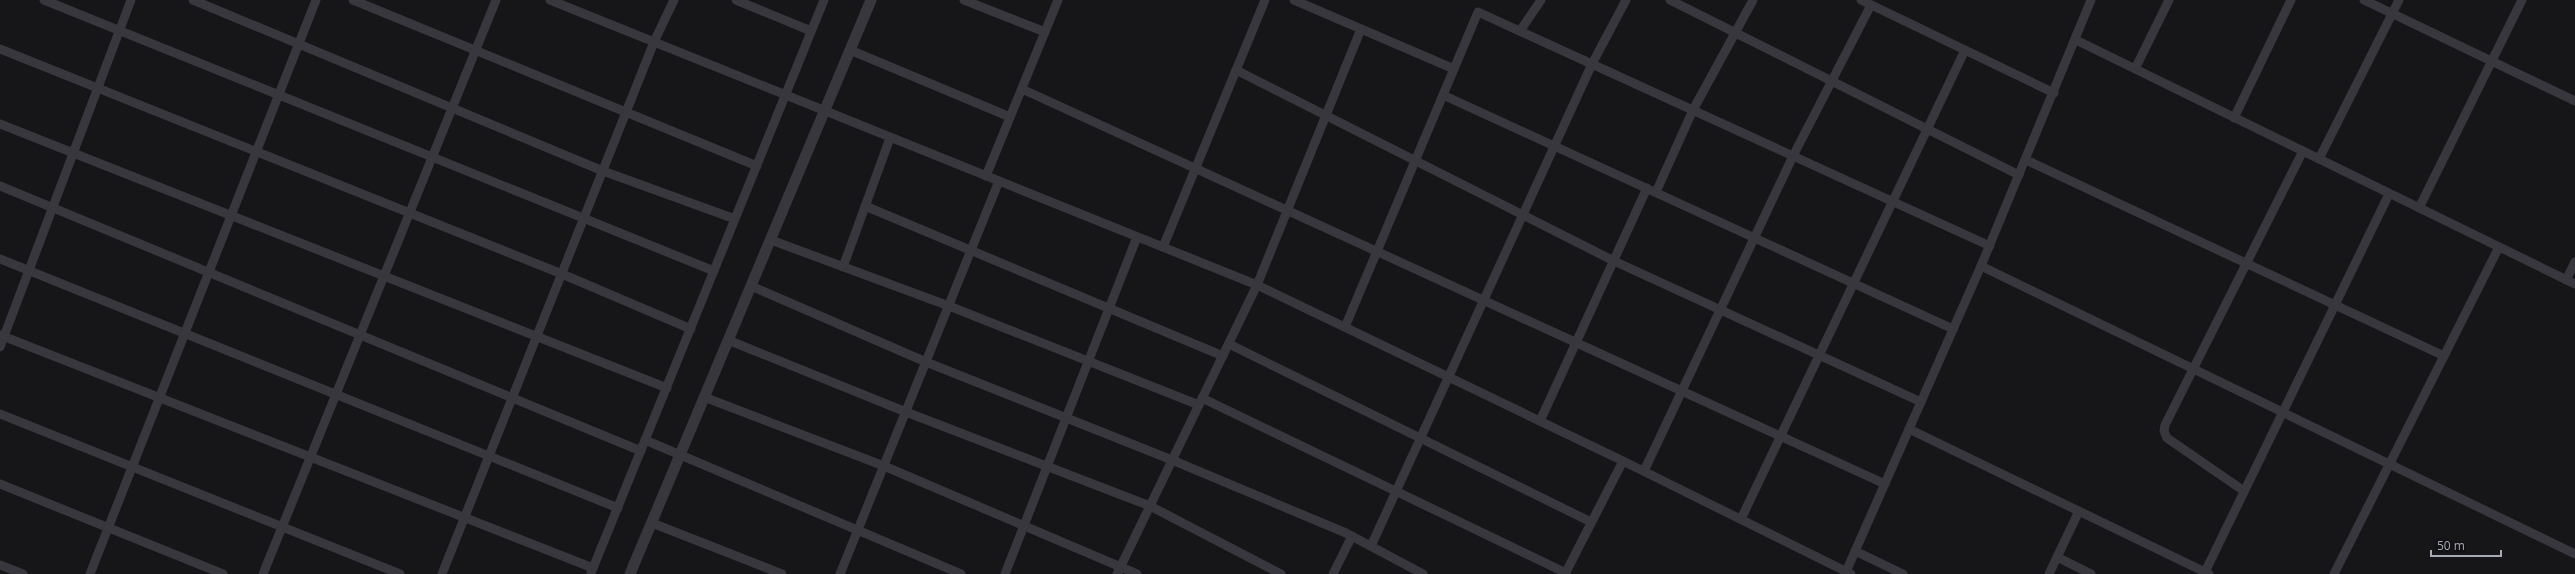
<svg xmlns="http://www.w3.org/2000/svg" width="2575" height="574" viewBox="0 0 2575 574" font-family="'Open Sans',sans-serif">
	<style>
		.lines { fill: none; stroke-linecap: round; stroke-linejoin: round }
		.minor { stroke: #37373d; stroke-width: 9 }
		.tertiary { stroke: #37373d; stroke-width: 11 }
	</style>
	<rect width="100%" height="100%" fill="#161618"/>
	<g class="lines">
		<g class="minor">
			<path d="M44 0 714 271"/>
			<path d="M193 0 603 171 735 219"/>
			<path d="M353 0 757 166"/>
			<path d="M550 0 1257 285 1623 461 1851 574"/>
			<path d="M736 0 811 31"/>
			<path d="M964 0 1045 32"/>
			<path d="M1294 0 1454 69"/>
			<path d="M1670 0 2019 175"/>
			<path d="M1861 0 2054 93"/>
			<path d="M2364 0 2575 101"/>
			<path d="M1520 31 1541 0"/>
			<path d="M2076 40 2575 284"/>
			<path d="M0 49 562 274 691 329"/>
			<path d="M850 50 1010 117"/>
			<path d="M2135 69 2169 0"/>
			<path d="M1236 70 1614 261 1921 402"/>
			<path d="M1022 89 1885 484"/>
			<path d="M1443 95 1953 329"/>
			<path d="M2234 118 2291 0"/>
			<path d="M0 124 667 388"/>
			<path d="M2319 159 2399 0"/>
			<path d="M2026 160 2444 356"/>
			<path d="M986 176 1058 0"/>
			<path d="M0 186 641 451"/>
			<path d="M1656 192 1693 110 1753 0"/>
			<path d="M865 206 1223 356"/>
			<path d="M2419 208 2522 0"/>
			<path d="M771 240 949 306 1199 405"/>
			<path d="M1163 247 1265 0"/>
			<path d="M0 259 618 508"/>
			<path d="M1981 266 2575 554"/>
			<path d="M843 267 890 138"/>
			<path d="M2566 280 2575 262"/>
			<path d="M751 286 926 362 1172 460 1346 533 1423 574"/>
			<path d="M1345 327 1478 12 1990 246"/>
			<path d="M0 335 593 568"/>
			<path d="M728 340 906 412 1150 506 1281 574"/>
			<path d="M1229 344 1591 522"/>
			<path d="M0 347 131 0"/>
			<path d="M704 397 884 466 1137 574"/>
			<path d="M1202 398 1566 573"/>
			<path d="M0 414 400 574"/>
			<path d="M1540 421 1647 188"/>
			<path d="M1909 429 2209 574"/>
			<path d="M645 440 961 574"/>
			<path d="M1644 471 1793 156 1871 5"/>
			<path d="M0 484 223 574"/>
			<path d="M2244 491 2167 438 2164 431 2165 425 2303 151"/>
			<path d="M1741 519 1965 50"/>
			<path d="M652 523 782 574"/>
			<path d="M1371 546 1592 64 1626 0"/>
			<path d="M1855 551 1903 574"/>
			<path d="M2057 557 2091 574"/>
			<path d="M0 565 23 574"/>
			<path d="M2205 572 2389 194"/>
			<path d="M591 573 824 0"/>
			<path d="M90 574 316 0"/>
			<path d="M263 574 496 0"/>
			<path d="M442 574 654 42 674 0"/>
			<path d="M840 574 999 181"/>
			<path d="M1005 574 1137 237"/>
			<path d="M1117 574 1257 285 1361 29"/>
			<path d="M1333 574 1352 536"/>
			<path d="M1565 574 1623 461"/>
			<path d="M1845 574 1981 266 2091 0"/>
			<path d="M2049 574 2079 511"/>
			<path d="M2334 574 2499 247"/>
		</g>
		<path class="tertiary" d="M630 574 871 0"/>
	</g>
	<path d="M2431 550v6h70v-6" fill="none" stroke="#a7abb8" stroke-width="2"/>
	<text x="2437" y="550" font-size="12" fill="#a7abb8" stroke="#111113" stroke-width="3" paint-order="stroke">50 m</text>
</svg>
